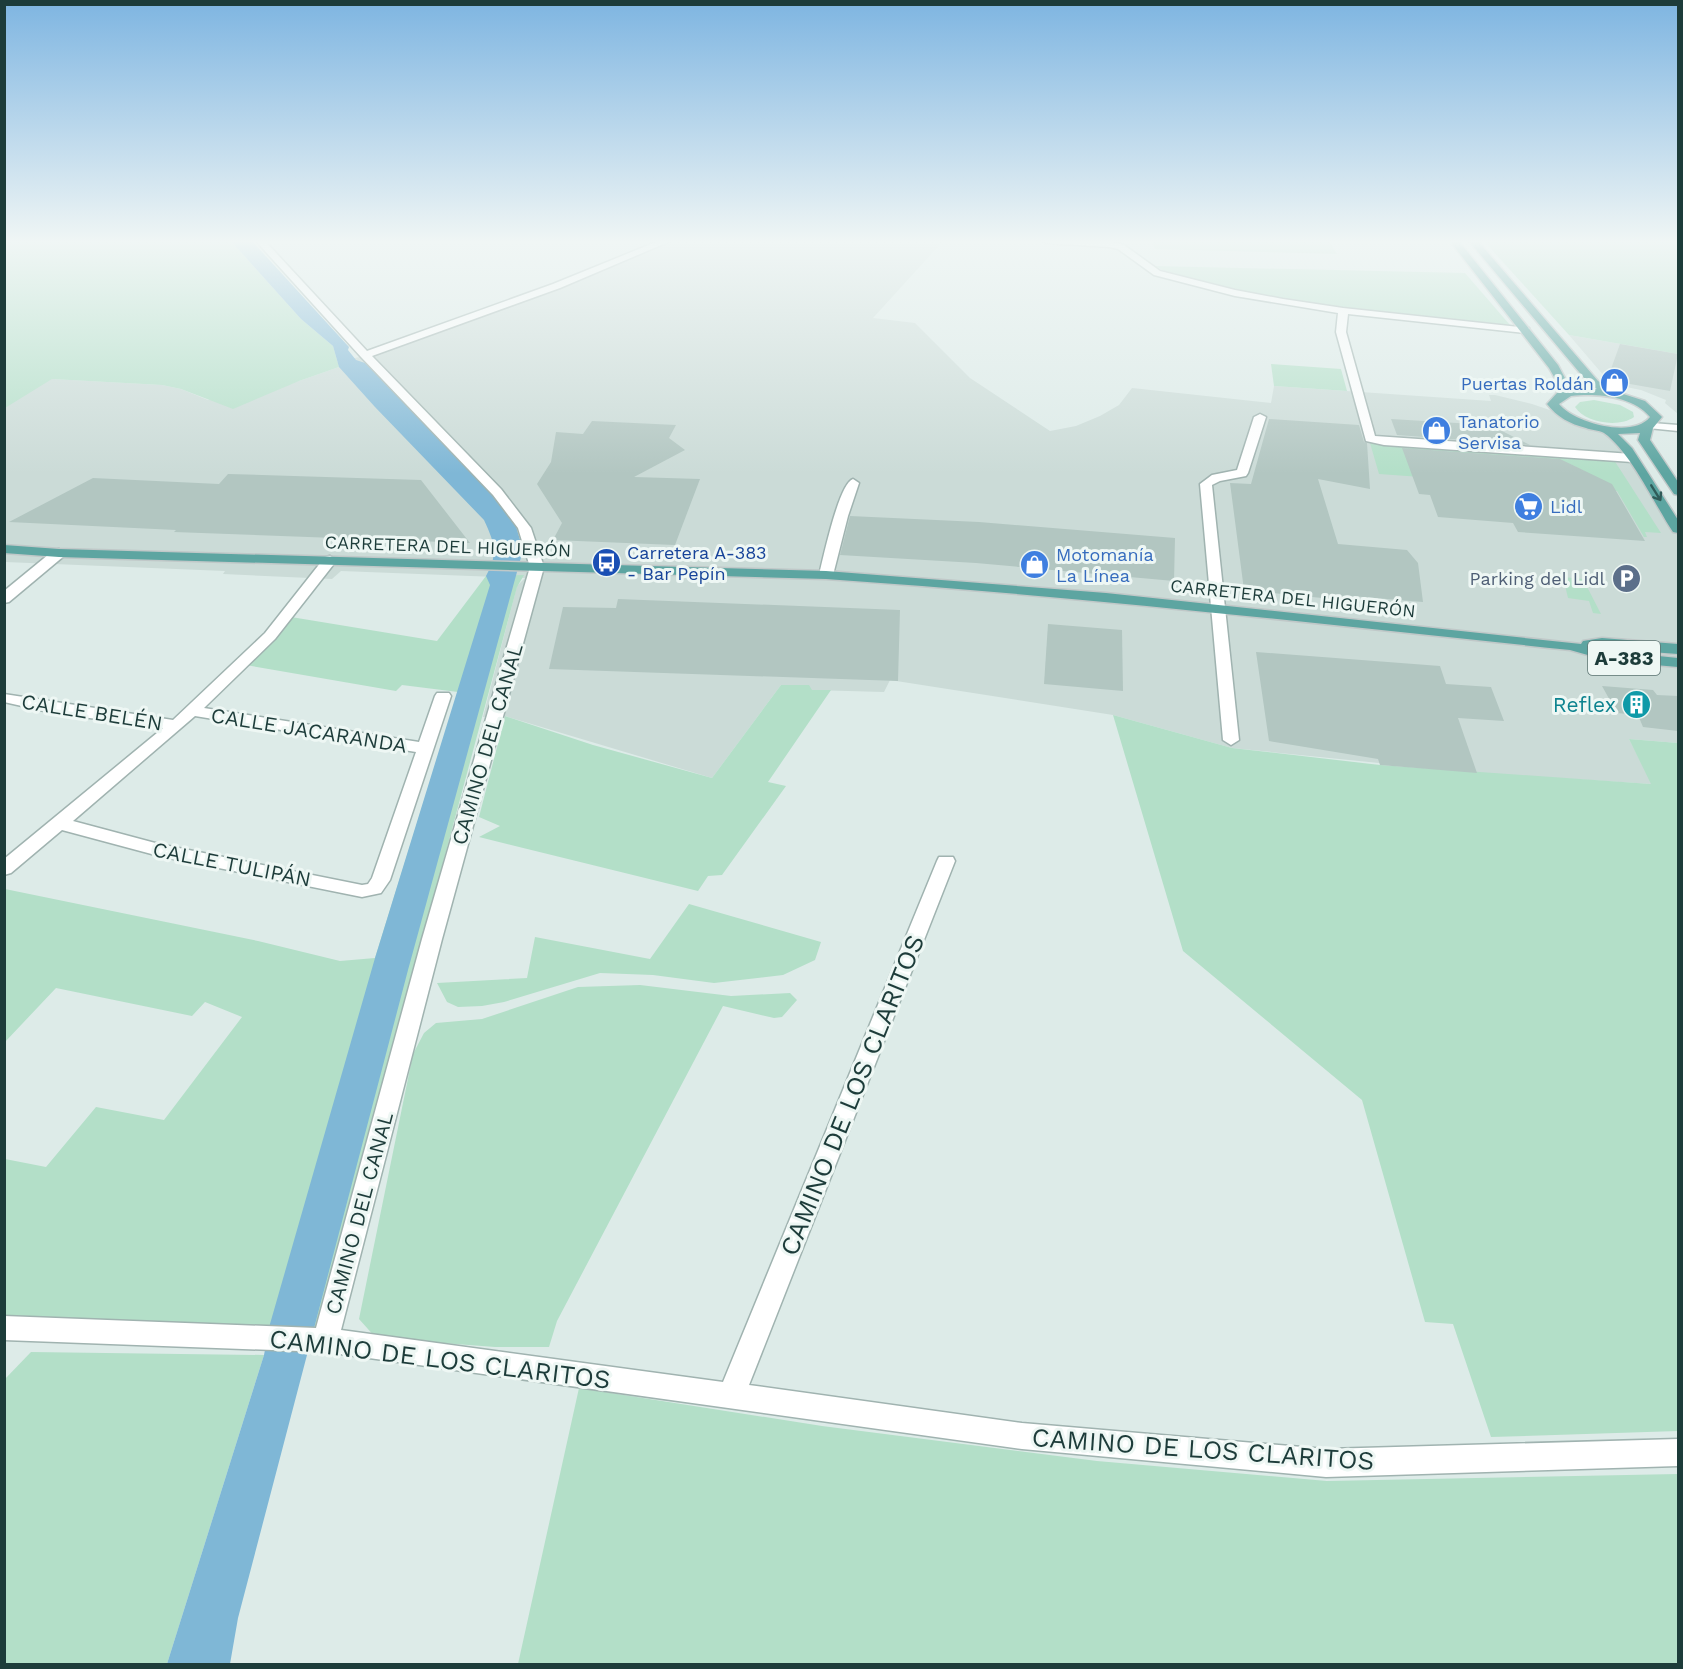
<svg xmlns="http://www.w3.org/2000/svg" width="1683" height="1669" viewBox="0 0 1683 1669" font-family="'Work Sans',sans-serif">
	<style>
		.built { fill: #cbdbd7 }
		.green { fill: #b3dfc8 }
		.water { fill: #7fb7d6 }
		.building { fill: #b2c6c1 }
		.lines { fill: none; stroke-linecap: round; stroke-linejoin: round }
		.minor-casing { stroke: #a0b3b0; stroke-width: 3 }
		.major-casing { stroke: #c0c8c8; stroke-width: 3 }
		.minor { fill: #fff; fill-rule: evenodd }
		.major { fill: #5da5a1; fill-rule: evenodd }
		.oneway { stroke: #305c59 }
		.labels { text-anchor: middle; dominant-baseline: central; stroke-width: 6; stroke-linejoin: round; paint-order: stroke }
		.far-shop-label { font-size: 18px; fill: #366cbe; stroke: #eef7f4; text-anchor: start }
		.far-street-label { font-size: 18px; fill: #1d3c3a; stroke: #eef7f4 }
		.far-transit-label { font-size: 18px; fill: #164399; stroke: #eef7f4; text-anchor: start }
		.far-service-label { font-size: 18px; fill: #4e5e75; stroke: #eef7f4; text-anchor: end }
		.shield { fill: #eef7f4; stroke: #5c7472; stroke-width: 1.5 }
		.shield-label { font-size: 20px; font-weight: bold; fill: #1d3c3a }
		.culture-label { font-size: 21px; fill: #0d838f; stroke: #eef7f4; text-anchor: end }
		.street-label { font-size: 21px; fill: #1d3c3a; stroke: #eef7f4 }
		.near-street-label { font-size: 26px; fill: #1d3c3a; stroke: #eef7f4 }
	</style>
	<rect width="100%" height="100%" fill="#ddebe8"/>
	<g class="built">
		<path d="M677 240H944L873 318 915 323 970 378 1050 431 1076 426 1100 416 1119 405 1132 388 1271 403 1274 386 1491 401 1489 395H1495L1532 404 1606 429 1649 481 1678 529V743L1629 739 1652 784 1477 773 1232 748 1113 715 890 680 884 692 812 690 781 685 712 778 505 716 483 717 517 586 525 578 341 571 332 579 223 574 225 571 5 562 4 329 53 379 162 385 181 389 208 400 299 381 339 367 337 362 382 352 495 312Z"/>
		<path d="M1569 335 1678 354V414L1665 403 1666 400 1641 390 1611 384Z"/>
	</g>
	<g class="green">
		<path d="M4 240H230L301 319 333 346 339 367 299 381 233 409 181 389 162 385 52 379 5 408Z"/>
		<path d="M1152 240H1328L1337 254 1155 249Z"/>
		<path d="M1483 240H1678V354L1569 335Z"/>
		<path d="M1155 266 1465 273 1510 325C1412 316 1311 310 1215 286 1195 280 1173 277 1155 266Z"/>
		<path d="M1271 364 1341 369 1347 391 1274 386Z"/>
		<path d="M1594 400 1620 405 1633 412 1634 417C1619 428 1585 423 1575 407L1580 402Z"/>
		<path d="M1370 443 1614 460 1661 533 1645 532 1647 537H1644L1617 491 1379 474Z"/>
		<path d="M524 575 517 587 317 1332 5 1315V1159L46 1167 96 1107 164 1120 242 1017 205 1002 192 1016 56 988 5 1042V889L258 941 340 961 375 958 458 692 402 685 396 691 246 665 291 617 437 641 486 576Z"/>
		<path d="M1563 577 1583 579 1601 614 1593 613 1589 601 1568 598Z"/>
		<path d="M781 685H809L812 690H831L768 782 786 786 722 875 708 876 698 891 479 837 500 826 479 817 505 716 593 745 712 778Z"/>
		<path d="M1113 715 1232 748 1380 765 1651 784 1629 739 1678 743V1431L1491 1437 1453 1324 1425 1322 1362 1100 1183 951Z"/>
		<path d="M689 904 821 942 815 960 783 975 714 983 653 975 600 973 504 1002 482 1006 458 1007 447 1002 437 983 527 978 535 937 650 959Z"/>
		<path d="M640 985 731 996 790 993 797 1000 782 1017 774 1018 723 1006 557 1321 549 1347H495L376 1338 359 1319 413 1054 424 1033 436 1023 482 1019 578 987Z"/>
		<path d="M31 1352 264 1355 167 1664H5L4 1380Z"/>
		<path d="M579 1388 822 1426 1097 1461 1327 1481 1678 1474V1664H518Z"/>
	</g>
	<path class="water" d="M230 240H251L349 347 348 350 356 360 365 363 499 501 515 523 523 550 408 970 238 1618 230 1664H167L264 1355 270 1324 375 958 490 585 486 576C499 553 494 542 484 520L375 407 339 367 333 346 301 319Z"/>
	<g class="building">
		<path d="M1620 344 1678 354 1670 391 1607 380Z"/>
		<path d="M1269 419 1359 425 1364 442 1367 443 1370 489 1318 479 1338 544 1407 550 1418 563 1423 602 1351 596 1352 601 1244 590 1230 483 1251 484Z"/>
		<path d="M1391 419 1490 425 1530 445 1397 435Z"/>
		<path d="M592 421 676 425 669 438 685 450 634 477 700 479 675 545 553 540 562 523 537 484 551 462 556 432 583 434Z"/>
		<path d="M1402 448 1560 459 1612 484 1645 541 1518 532 1513 523 1438 517 1430 495 1419 494Z"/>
		<path d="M228 474 421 480 470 543 174 532 176 530 9 522 93 478 219 484Z"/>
		<path d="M850 516 979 522 1175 538 1174 581 976 563 840 555Z"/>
		<path d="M618 599 900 610 898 681 549 669 563 607 616 608Z"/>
		<path d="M1048 624 1122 630 1123 691 1044 684Z"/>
		<path d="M1256 652 1440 666 1446 684 1491 687 1504 721 1458 718 1477 773 1380 765 1378 759 1269 741Z"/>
		<path d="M1602 686 1653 690 1657 695 1678 696V731L1643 727 1638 715 1617 713Z"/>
	</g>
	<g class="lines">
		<defs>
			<g id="minor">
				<path d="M255 240H264L367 351 553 284 661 240H673L560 288 372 356 501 489 531 528 544 567 442 939 341 1330 723 1382 937 861 939 857H953L955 861 749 1385 1022 1423 1326 1449 1678 1439V1466L1326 1477 1022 1449 326 1352 4 1340V1316L316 1328 422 939 530 567 518 528 493 495 361 357Z"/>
				<path d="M1042 240 1109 241 1124 245 1160 271 1235 290 1283 299 1343 308 1529 328V332L1525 333 1348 314 1346 332 1375 436 1632 454 1638 458 1632 462 1384 445 1366 441 1336 332 1338 313 1235 296 1154 275 1118 249 1109 247 1046 243Z"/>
				<path d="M1260 414 1266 417 1248 473 1246 476 1220 481 1212 485 1239 740 1231 745 1223 740 1200 484 1212 475 1237 470 1254 417Z"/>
				<path d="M1652 423 1678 425V431L1648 428 1646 426Z"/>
				<path d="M853 479 859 483 848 516 833 575 831 578H821L819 575C823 559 839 483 853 479Z"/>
				<path d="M59 549 66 553 64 556 9 602 4 603V591L54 550Z"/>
				<path d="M330 556 337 560 275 639 204 708 419 742 435 696 437 693H449L451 696 390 880 381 893 362 897 159 856 62 830 11 873 4 875V859L163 728 53 713 4 702V694L173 720 265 633 325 557ZM195 716 416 752 372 878 368 884 362 885 159 844 73 821Z"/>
			</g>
			<g id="major">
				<path d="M1449 240H1458L1558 365 1567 382 1568 390 1597 389 1590 385 1468 240H1477L1598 381 1617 392 1645 401 1660 415 1662 417 1653 428 1650 440 1678 482V495L1674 494 1638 440 1640 433 1618 434 1632 448 1678 520V533L1673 532C1655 505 1630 451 1604 433 1599 430 1591 430 1586 428 1570 424 1557 417 1547 404L1557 393V382L1549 368ZM1571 396C1596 393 1633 396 1650 417 1633 439 1574 423 1559 404Z"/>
				<path d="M4 545 59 549 826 571 1106 593 1581 644 1583 641 1602 638 1678 644V654L1596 648 1609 651 1678 658V667L1609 661 1570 650C1323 624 1075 596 826 579L59 557 4 553Z"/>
			</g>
		</defs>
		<use href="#minor" class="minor-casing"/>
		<use href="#major" class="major-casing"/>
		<use href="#minor" class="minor"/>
		<use href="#major" class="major"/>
	</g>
	<defs><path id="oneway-shaft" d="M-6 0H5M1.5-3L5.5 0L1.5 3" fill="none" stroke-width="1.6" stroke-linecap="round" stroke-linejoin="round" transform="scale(1.5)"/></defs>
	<use class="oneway" href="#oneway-shaft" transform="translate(1656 493) rotate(58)"/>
	<linearGradient id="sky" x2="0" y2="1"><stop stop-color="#7eb5e1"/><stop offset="0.51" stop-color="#f0f6f5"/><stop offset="1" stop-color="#f0f6f5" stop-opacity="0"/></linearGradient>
	<rect width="1683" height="474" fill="url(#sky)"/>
	<defs>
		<symbol id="shop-disc" viewBox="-11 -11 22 22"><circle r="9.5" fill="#3f7fe0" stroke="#eef7f4"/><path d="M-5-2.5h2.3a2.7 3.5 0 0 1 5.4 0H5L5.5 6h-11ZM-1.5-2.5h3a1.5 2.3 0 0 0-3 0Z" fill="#fff"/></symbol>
		<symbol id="supermarket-disc" viewBox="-11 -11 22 22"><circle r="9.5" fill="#3f7fe0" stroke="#eef7f4"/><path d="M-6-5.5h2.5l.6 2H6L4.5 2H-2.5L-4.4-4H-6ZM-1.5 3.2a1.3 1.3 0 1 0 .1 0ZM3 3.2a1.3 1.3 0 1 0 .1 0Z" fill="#fff"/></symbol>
		<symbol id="bus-disc" viewBox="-11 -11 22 22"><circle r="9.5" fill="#1a4fb4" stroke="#eef7f4"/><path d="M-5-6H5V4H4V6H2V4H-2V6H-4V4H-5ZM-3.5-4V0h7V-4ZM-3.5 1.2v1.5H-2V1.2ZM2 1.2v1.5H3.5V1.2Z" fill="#fff"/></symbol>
		<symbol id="parking-disc" viewBox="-11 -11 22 22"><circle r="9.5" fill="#5c6f8a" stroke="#eef7f4"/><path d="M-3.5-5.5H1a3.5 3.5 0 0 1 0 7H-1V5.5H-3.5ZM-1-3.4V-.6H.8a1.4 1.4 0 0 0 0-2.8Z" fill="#fff"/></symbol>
		<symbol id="building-disc" viewBox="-11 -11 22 22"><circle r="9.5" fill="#0f9aa8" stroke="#eef7f4"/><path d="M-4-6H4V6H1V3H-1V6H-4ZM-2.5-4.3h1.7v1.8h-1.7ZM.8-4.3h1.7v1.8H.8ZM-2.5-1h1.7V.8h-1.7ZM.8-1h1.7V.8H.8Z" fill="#fff"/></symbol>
	</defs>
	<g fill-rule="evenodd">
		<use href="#shop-disc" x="1598" y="366" width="33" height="33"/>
		<use href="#shop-disc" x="1420" y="414" width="33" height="33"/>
		<use href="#supermarket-disc" x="1512" y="490" width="33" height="33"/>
		<use href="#bus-disc" x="590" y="546" width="33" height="33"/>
		<use href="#shop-disc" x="1018" y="548" width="33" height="33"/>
		<use href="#parking-disc" x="1610" y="562" width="33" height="33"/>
		<use href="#building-disc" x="1620" y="688" width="33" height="33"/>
	</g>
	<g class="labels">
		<g class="far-shop-label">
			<text x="1594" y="383" text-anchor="end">Puertas Roldán</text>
			<text x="1458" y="421">Tanatorio<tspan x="1458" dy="21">Servisa</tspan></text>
			<text x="1550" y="506">Lidl</text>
			<text x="1056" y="554">Motomanía<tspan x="1056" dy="21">La Línea</tspan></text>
		</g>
		<g class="far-street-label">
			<text transform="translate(448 546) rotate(2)">CARRETERA DEL HIGUERÓN</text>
			<text transform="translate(1293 598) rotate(6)">CARRETERA DEL HIGUERÓN</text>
		</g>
		<g class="far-transit-label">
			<text x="627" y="552">Carretera A-383<tspan x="627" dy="21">- Bar Pepín</tspan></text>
		</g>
		<g class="far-service-label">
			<text x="1605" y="578">Parking del Lidl</text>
		</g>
		<rect class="shield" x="1588" y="641" width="72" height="34" rx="4.5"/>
		<g class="shield-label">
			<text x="1624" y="658">A-383</text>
		</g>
		<g class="culture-label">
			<text x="1616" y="704">Reflex</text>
		</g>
		<g class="street-label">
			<text transform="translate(92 712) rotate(9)">CALLE BELÉN</text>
			<text transform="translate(309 730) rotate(9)">CALLE JACARANDA</text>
			<text transform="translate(487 744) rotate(-74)">CAMINO DEL CANAL</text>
			<text transform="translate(232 864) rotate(11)">CALLE TULIPÁN</text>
			<text transform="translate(359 1213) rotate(-75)">CAMINO DEL CANAL</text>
		</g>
		<g class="near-street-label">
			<text transform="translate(852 1095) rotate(-68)">CAMINO DE LOS CLARITOS</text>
			<text transform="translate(440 1359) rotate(7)">CAMINO DE LOS CLARITOS</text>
			<text transform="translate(1203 1449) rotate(4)">CAMINO DE LOS CLARITOS</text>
		</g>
	</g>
	<rect width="1683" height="1669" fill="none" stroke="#1d3c3a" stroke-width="12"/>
</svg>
